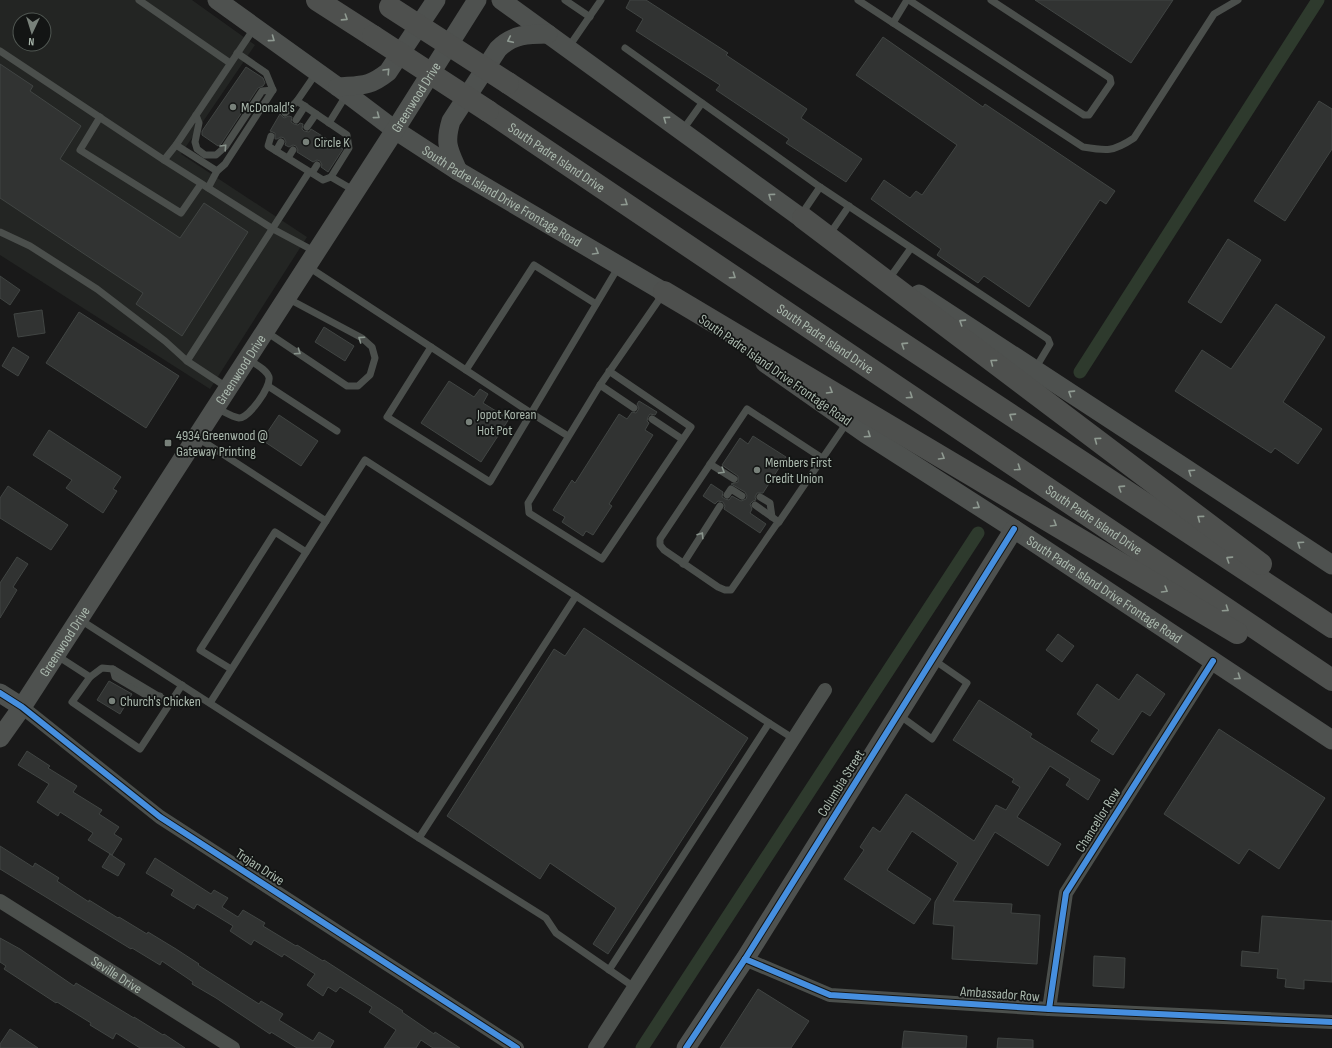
<svg xmlns="http://www.w3.org/2000/svg" width="1332" height="1048" viewBox="0 0 1332 1048" font-family="'Sofia Sans Condensed',sans-serif">
	<style>
		.built { fill: #232523; fill-rule: evenodd }
		.lines { fill: none; stroke-linecap: round; stroke-linejoin: round }
		.canal { stroke: #2e3a2d; stroke-width: 13 }
		.building { fill: #313332; stroke: #414543 }
		.lane { stroke: #4b4f4c; stroke-width: 7 }
		.street { stroke: #4b4f4c; stroke-width: 14 }
		.secondary { stroke: #4e514f; stroke-width: 19 }
		.highway { stroke: #4e504e; stroke-width: 22 }
		.highway-bridge { stroke: #4e504e; stroke-width: 22 }
		.cycleway-casing { stroke: #131514; stroke-width: 8 }
		.cycleway { stroke: #468fdf; stroke-width: 6 }
		.oneway { stroke: #8f9a91 }
		.oneway2 { stroke: #8f9a92 }
		.oneway3 { stroke: #89948c }
		.poi-dot { fill: #78817a; stroke: #131514; stroke-width: 1.5 }
		.labels { text-anchor: middle; dominant-baseline: central; stroke-width: 3.5; stroke-linejoin: round; paint-order: stroke }
		.street-label { font-size: 14px; fill: #abb9ae; stroke: #131514 }
		.poi-label { font-size: 14px; fill: #abb9ae; stroke: #131514; text-anchor: start }
	</style>
	<rect width="100%" height="100%" fill="#191919"/>
	<path class="built" d="M0 0H192L255 45 181 154 307 237 210 389 0 255ZM20 20H44V44H20Z"/>
	<g class="lines">
		<g class="canal">
			<path d="M1080 372 1318 0"/>
			<path d="M642 1048 978 533"/>
		</g>
	</g>
	<g class="building">
		<path d="M630 0H646L728 53 726 55 807 109 801 118 862 159 846 182 786 143 789 139 716 90 720 85 636 31 643 19 626 8Z"/>
		<path d="M1035 0H1173L1131 63Z"/>
		<path d="M883 37 983 107 985 104 1115 191 1106 204 1100 200 1029 307 984 276 978 283 937 255 941 249 871 199 884 180 910 198 916 191 922 195 957 145 856 75Z"/>
		<path d="M0 64 33 86 30 91 81 126 60 159 180 238 204 203 248 232 182 336 136 304 143 293 0 198Z"/>
		<path d="M246 67 263 78 265 83 263 86 258 88 221 144 218 146 202 135V131Z"/>
		<path d="M1319 101 1332 109V149L1285 221 1254 201Z"/>
		<path d="M280 114 284 118 289 116 292 117 291 122 294 124 298 125 300 123 303 124 302 129 304 131 309 132 311 129 343 149 328 172 321 167 322 165 320 161 317 160 313 162 297 152 298 150 296 146 293 145 289 147 285 145 286 142 284 138 281 137 277 139H275V133L270 131Z"/>
		<path d="M1228 239 1261 260 1221 323 1188 302Z"/>
		<path d="M0 276 20 290 10 305 0 298Z"/>
		<path d="M1276 304 1325 337 1283 402 1322 429 1298 464 1275 448 1271 453 1175 391 1202 350 1231 369Z"/>
		<path d="M42 310 45 333 18 337 14 314Z"/>
		<path d="M79 312 179 376 146 428 46 363Z"/>
		<path d="M324 327 354 346 345 361 315 342Z"/>
		<path d="M13 347 29 357 18 376 2 366Z"/>
		<path d="M449 381 474 397 480 389 488 394 483 403 509 419 481 462 421 423Z"/>
		<path d="M639 401 657 412 655 415 650 414 648 417 647 421 649 423 645 430 653 435 609 504 612 506 593 535 586 531 583 536 562 522 565 517 553 510 572 480 575 483 619 414 627 419 632 412 636 413 638 410 639 408 637 404Z"/>
		<path d="M279 415 318 441 301 466 262 440Z"/>
		<path d="M49 430 121 477 113 489 117 491 103 513 66 488 72 480 33 455Z"/>
		<path d="M753 436 786 457 763 493H757L755 497 756 500 753 501 750 504 752 509 750 513 766 524 760 533 724 509 725 506 723 502 718 501 715 504 703 496 711 484 723 492 722 497 725 499 729 500 732 496 741 501 746 499 747 496 745 492 731 484 738 482V476L722 465 740 438 748 444Z"/>
		<path d="M8 486 68 525 51 550 0 518V498Z"/>
		<path d="M17 557 28 564 13 587 17 590 0 618V583Z"/>
		<path d="M584 628 748 738 608 954 593 944 616 908 550 863 540 879 447 816 554 649 565 656Z"/>
		<path d="M1058 634 1074 646 1062 662 1046 650Z"/>
		<path d="M1137 674 1165 694 1150 716 1142 711 1113 755 1091 741 1099 730 1077 714 1097 684 1119 700Z"/>
		<path d="M109 681 132 694 120 714 97 700Z"/>
		<path d="M979 700 1032 734 1030 737 1100 780 1088 800 1066 785 1070 779 1050 766 1017 817 1061 844 1048 866 995 832 953 901 1012 904 1011 913 1040 915 1037 964 952 959 954 926 933 924 935 902 958 863 912 831 887 870 931 899 914 924 844 879 864 850 860 847 873 827 880 832 906 794 974 841 996 805 1006 810 1020 787 1012 782 1014 779 953 740Z"/>
		<path d="M1219 729 1325 798 1279 869 1249 849 1239 864 1164 814Z"/>
		<path d="M27 751 50 766 48 768 77 786 73 792 102 810 99 814 119 827 114 834 122 839 112 855 88 840 93 833 60 812 58 816 37 802 49 784 18 765Z"/>
		<path d="M0 846 33 867 35 863 59 878 57 881 89 902V900L118 918 119 917 147 934 148 932 176 949 199 964 198 965 259 1004 261 1001 283 1014 279 1020 313 1041 319 1032 334 1041 330 1048H297L271 1032 270 1034 216 998 192 984 193 982 162 961 160 965 132 948 131 949 0 869Z"/>
		<path d="M110 854 125 864 118 876 102 867Z"/>
		<path d="M155 858 211 894 214 890 228 898 222 907 238 917 243 910 265 923 263 926 296 946 297 945 323 961 324 960 403 1011 402 1012 434 1034 435 1032 460 1048H433L421 1040 416 1048H384L396 1030 369 1012 372 1007 340 987 336 992 328 987 323 996 307 985 315 974 284 954 282 957 254 940 251 945 230 931 233 926 197 904 194 909 171 895 174 890 146 873Z"/>
		<path d="M1262 916 1332 921V982L1304 980V989L1285 987 1286 979 1277 978 1278 969 1241 966 1242 951 1259 953Z"/>
		<path d="M0 938 20 949 74 986 76 983 134 1018V1017L163 1035 164 1034 185 1048H140L116 1033 113 1039 90 1025 91 1023 57 1002 56 1003 4 969 6 966 0 962Z"/>
		<path d="M1094 956 1125 958 1124 988 1093 986Z"/>
		<path d="M758 989 809 1021 791 1048H720Z"/>
		<path d="M10 1029 38 1048H0V1044Z"/>
		<path d="M904 1031 967 1036 966 1048H902Z"/>
		<path d="M998 1038 1033 1040V1048H997Z"/>
	</g>
	<g class="lines">
		<g class="lane">
			<path d="M139 0 230 63"/>
			<path d="M565 0 590 17"/>
			<path d="M858 0 1083 147C1107 151 1113 152 1134 138L1214 14 1238 0"/>
			<path d="M909 0 1084 115H1089L1111 83 1110 78 991 0"/>
			<path d="M893 23 907 0"/>
			<path d="M568 48 601 0"/>
			<path d="M625 48 820 187 1048 339 1050 344 1035 369"/>
			<path d="M0 51 164 160 176 145 255 27"/>
			<path d="M285 113 297 101"/>
			<path d="M196 115 199 123 195 142 197 149 205 155H216L225 147 262 91 273 90"/>
			<path d="M100 117 80 150 181 213 201 184"/>
			<path d="M296 120 305 106"/>
			<path d="M329 123 347 94"/>
			<path d="M307 127 316 114"/>
			<path d="M682 131 702 103"/>
			<path d="M271 136 268 146 323 180 331 177 349 148 347 135 297 101 317 72"/>
			<path d="M176 145 217 171"/>
			<path d="M276 151 281 142"/>
			<path d="M288 158 293 150"/>
			<path d="M164 160 273 229 316 252"/>
			<path d="M312 173 317 165"/>
			<path d="M331 177 355 191"/>
			<path d="M208 188 217 171 225 164 273 90 266 73 237 53"/>
			<path d="M801 215 820 187"/>
			<path d="M0 232 30 246 97 289 165 341 187 361 228 388"/>
			<path d="M829 235 849 206"/>
			<path d="M307 266 431 347"/>
			<path d="M891 276 911 248"/>
			<path d="M265 331 347 386H358L370 375 375 358 372 347 362 338 287 298"/>
			<path d="M187 361 309 172"/>
			<path d="M466 370 534 265 596 304"/>
			<path d="M609 371 691 427 602 559 529 513 528 503 600 385 663 294"/>
			<path d="M600 385 634 408"/>
			<path d="M268 386 337 431"/>
			<path d="M216 408C223 411 232 417 239 418 249 418 271 387 269 377 266 369 255 364 248 359"/>
			<path d="M652 419 682 439"/>
			<path d="M568 436 531 413 431 347 387 417 490 482 619 266"/>
			<path d="M822 458 747 409 660 539V545L664 550 718 587 725 590H731L776 525 779 522 848 421"/>
			<path d="M710 464 734 479"/>
			<path d="M727 495 731 489 742 496"/>
			<path d="M760 497 770 503 772 517"/>
			<path d="M755 505 779 522"/>
			<path d="M683 564 720 506"/>
			<path d="M576 596 769 723 609 970"/>
			<path d="M79 619 419 838 576 596 365 460 326 521 198 438"/>
			<path d="M56 655 90 677 72 702 140 749 182 685"/>
			<path d="M113 669 115 677 151 698 160 696"/>
			<path d="M231 669 200 650 275 532 306 552"/>
			<path d="M90 677 102 668 113 669 170 703"/>
			<path d="M210 703 326 521"/>
			<path d="M899 715 932 739 967 683 934 660"/>
			<path d="M769 723 794 739"/>
			<path d="M419 838 546 918 556 933 634 987"/>
		</g>
		<g class="street">
			<path d="M22 707 160 817 517 1048"/>
			<path id="s1" d="M0 901 233 1048"/>
			<path d="M745 959 830 995 1049 1009 1332 1022"/>
			<path d="M1049 1009 1066 893 1213 661"/>
			<path d="M595 1048 825 690"/>
		</g>
		<g class="secondary">
			<path id="s2" d="M217 0 338 87 395 130 458 171 664 292 676 300"/>
			<path d="M501 0 800 217 816 227"/>
			<path d="M338 87C362 85 369 87 388 72L436 0"/>
			<path d="M458 171C449 150 444 144 451 121L498 49C513 34 528 34 548 34"/>
			<path d="M919 294 1185 468 1332 565"/>
			<path id="s3" d="M765 363 866 434 1014 529 1332 740"/>
			<path d="M0 693 22 707"/>
			<path id="s4" d="M0 738 22 707 79 619 395 130 477 0"/>
			<path d="M686 1048 745 959 1014 529"/>
		</g>
		<g class="highway">
			<path d="M317 0 373 36"/>
			<path d="M508 83 1332 627"/>
			<path id="s5" d="M488 111 1332 680"/>
			<path d="M803 218 1261 564"/>
			<path d="M664 292 1237 633"/>
		</g>
		<g class="highway-bridge">
			<path d="M390 7 508 83"/>
			<path d="M373 36 488 111"/>
		</g>
		<defs>
			<g id="cycleway">
				<path d="M0 693 22 707 160 817 517 1048"/>
				<path d="M745 959 830 995 1049 1009 1332 1022"/>
				<path d="M1049 1009 1066 893 1213 661"/>
				<path d="M686 1048 745 959 1014 529"/>
			</g>
		</defs>
		<use href="#cycleway" class="cycleway-casing"/>
		<use href="#cycleway" class="cycleway"/>
	</g>
	<defs><path id="oneway-chevron" d="M-2-3.5L2.5 0L-2 3.5" fill="none" stroke-width="1.6" stroke-linecap="round" stroke-linejoin="round"/></defs>
	<g class="oneway">
		<use href="#oneway-chevron" transform="translate(345 18) rotate(33)"/>
		<use href="#oneway-chevron" transform="translate(625 203) rotate(34)"/>
		<use href="#oneway-chevron" transform="translate(733 276) rotate(34)"/>
		<use href="#oneway-chevron" transform="translate(904 345) rotate(-147)"/>
		<use href="#oneway-chevron" transform="translate(993 362) rotate(-143)"/>
		<use href="#oneway-chevron" transform="translate(830 391) rotate(31)"/>
		<use href="#oneway-chevron" transform="translate(910 396) rotate(34)"/>
		<use href="#oneway-chevron" transform="translate(1012 416) rotate(-147)"/>
		<use href="#oneway-chevron" transform="translate(1097 440) rotate(-143)"/>
		<use href="#oneway-chevron" transform="translate(942 457) rotate(31)"/>
		<use href="#oneway-chevron" transform="translate(1018 468) rotate(34)"/>
		<use href="#oneway-chevron" transform="translate(1121 488) rotate(-147)"/>
		<use href="#oneway-chevron" transform="translate(1200 518) rotate(-143)"/>
		<use href="#oneway-chevron" transform="translate(1054 524) rotate(31)"/>
		<use href="#oneway-chevron" transform="translate(1229 559) rotate(-147)"/>
		<use href="#oneway-chevron" transform="translate(1165 590) rotate(31)"/>
		<use href="#oneway-chevron" transform="translate(1226 609) rotate(34)"/>
	</g>
	<g class="oneway2">
		<use href="#oneway-chevron" transform="translate(272 39) rotate(36)"/>
		<use href="#oneway-chevron" transform="translate(510 40) rotate(155)"/>
		<use href="#oneway-chevron" transform="translate(387 71) rotate(-47)"/>
		<use href="#oneway-chevron" transform="translate(377 116) rotate(37)"/>
		<use href="#oneway-chevron" transform="translate(666 119) rotate(-144)"/>
		<use href="#oneway-chevron" transform="translate(771 196) rotate(-144)"/>
		<use href="#oneway-chevron" transform="translate(596 252) rotate(30)"/>
		<use href="#oneway-chevron" transform="translate(962 322) rotate(-147)"/>
		<use href="#oneway-chevron" transform="translate(1071 393) rotate(-147)"/>
		<use href="#oneway-chevron" transform="translate(868 435) rotate(34)"/>
		<use href="#oneway-chevron" transform="translate(1191 472) rotate(-146)"/>
		<use href="#oneway-chevron" transform="translate(977 506) rotate(33)"/>
		<use href="#oneway-chevron" transform="translate(1300 544) rotate(-146)"/>
		<use href="#oneway-chevron" transform="translate(1238 677) rotate(34)"/>
	</g>
	<g class="oneway3">
		<use href="#oneway-chevron" transform="translate(224 147) rotate(-47)"/>
		<use href="#oneway-chevron" transform="translate(361 339) rotate(-146)"/>
		<use href="#oneway-chevron" transform="translate(298 352) rotate(34)"/>
		<use href="#oneway-chevron" transform="translate(722 471) rotate(31)"/>
		<use href="#oneway-chevron" transform="translate(701 535) rotate(-57)"/>
	</g>
	<g class="poi-dot">
		<circle cx="233" cy="107" r="4"/>
		<circle cx="306" cy="142" r="4"/>
		<circle cx="469" cy="422" r="4"/>
		<rect x="164" y="439" width="8" height="8" rx="2"/>
		<circle cx="757" cy="470" r="4"/>
		<circle cx="112" cy="701" r="4"/>
	</g>
	<g class="labels">
		<g class="street-label">
			<text stroke="none"><textPath href="#s4" startOffset="764">Greenwood Drive</textPath></text>
			<text stroke="none"><textPath href="#s5" startOffset="83">South Padre Island Drive</textPath></text>
			<text stroke="none"><textPath href="#s2" startOffset="346">South Padre Island Drive Frontage Road</textPath></text>
			<text stroke="none"><textPath href="#s5" startOffset="407">South Padre Island Drive</textPath></text>
			<text stroke="none"><textPath href="#s4" startOffset="440">Greenwood Drive</textPath></text>
			<text transform="translate(775 370) rotate(35)">South Padre Island Drive Frontage Road</text>
			<text stroke="none"><textPath href="#s5" startOffset="731">South Padre Island Drive</textPath></text>
			<text stroke="none"><textPath href="#s3" startOffset="408">South Padre Island Drive Frontage Road</textPath></text>
			<text stroke="none"><textPath href="#s4" startOffset="116">Greenwood Drive</textPath></text>
			<text transform="translate(841 783) rotate(-58)">Columbia Street</text>
			<text transform="translate(1098 820) rotate(-58)">Chancellor Row</text>
			<text transform="translate(260 867) rotate(33)">Trojan Drive</text>
			<text stroke="none"><textPath href="#s1" startOffset="138">Seville Drive</textPath></text>
			<text transform="translate(1000 994) rotate(4)">Ambassador Row</text>
		</g>
		<g class="poi-label">
			<text x="241" y="107">McDonald's</text>
			<text x="314" y="142">Circle K</text>
			<text x="477" y="414">Jopot Korean<tspan x="477" dy="16">Hot Pot</tspan></text>
			<text x="176" y="435">4934 Greenwood @<tspan x="176" dy="16">Gateway Printing</tspan></text>
			<text x="765" y="462">Members First<tspan x="765" dy="16">Credit Union</tspan></text>
			<text x="120" y="701">Church's Chicken</text>
		</g>
	</g>
	<g transform="translate(32 32) rotate(184)"><circle r="19" fill="#131514" stroke="#505752"/>
	<path d="M0-3L7 15L0 10L-7 15Z" fill="#78817a"/>
	<text y="-6" font-size="11" font-weight="bold" text-anchor="middle" fill="#abb9ae">N</text>
	</g>
</svg>
